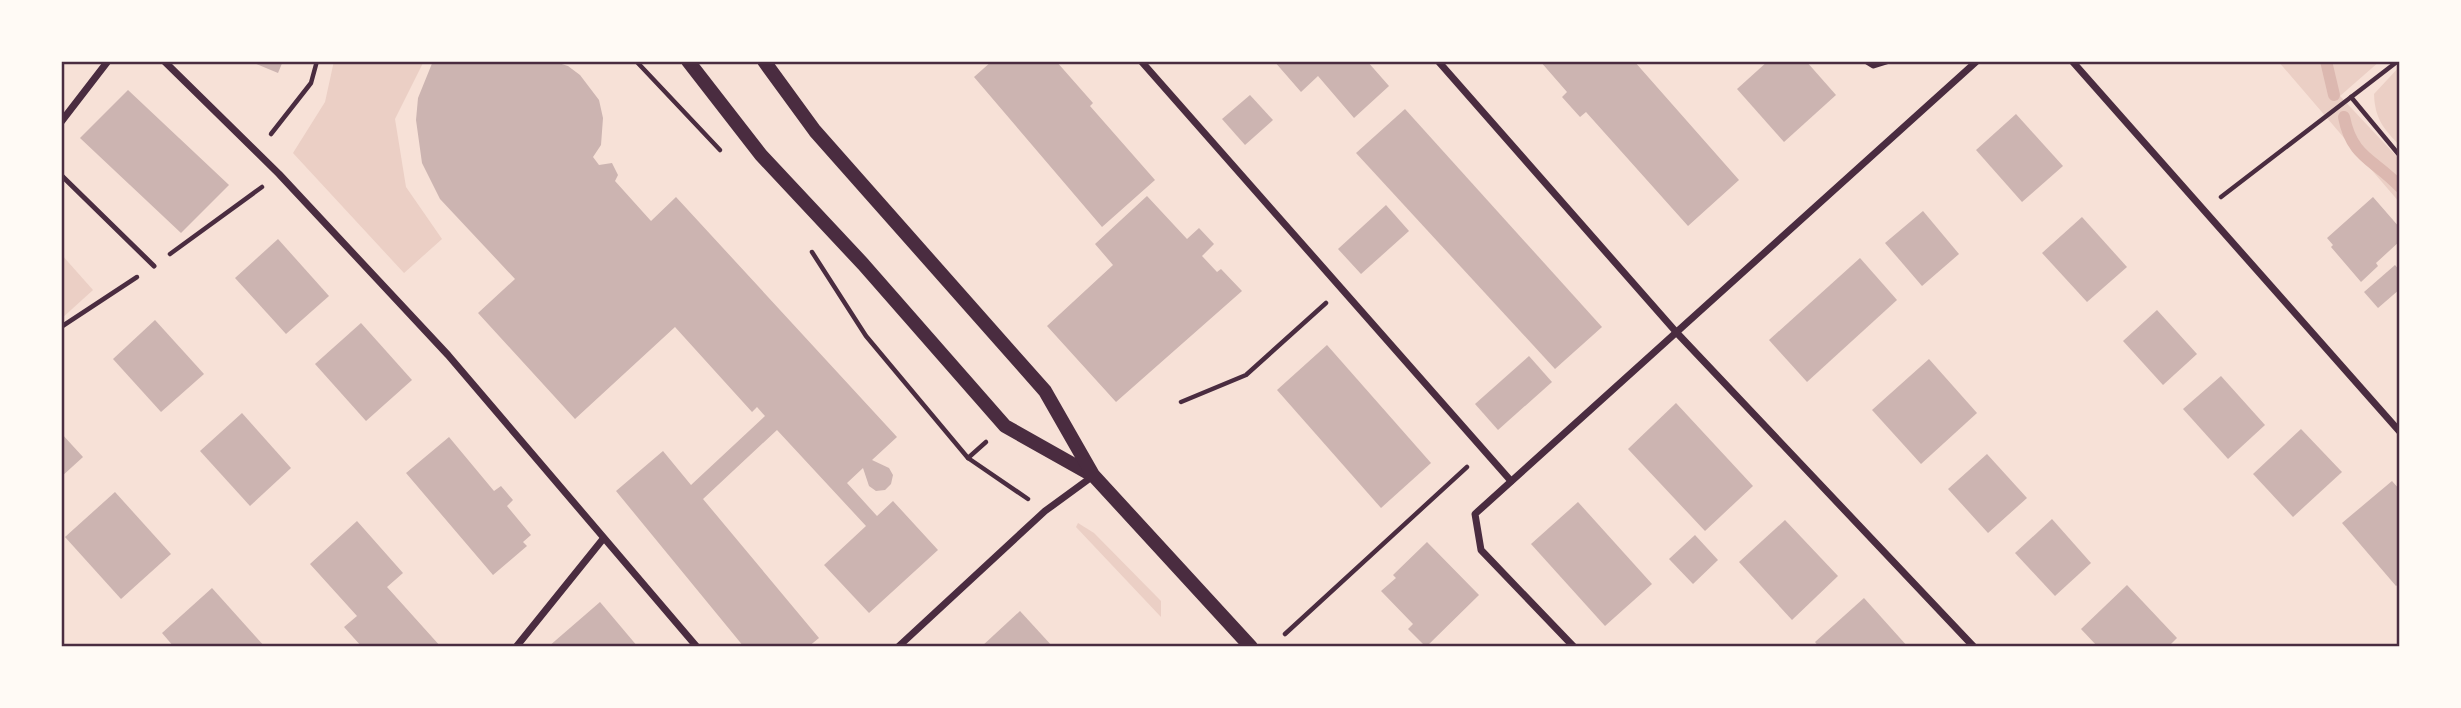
<svg xmlns="http://www.w3.org/2000/svg" width="2461" height="708" viewBox="0 0 2461 708" font-family="'Noto Serif',serif">
	<style>
		.green { fill: #ebcfc5 }
		.lines { fill: none; stroke-linecap: round; stroke-linejoin: round }
		.stream { stroke: #dcb8b0; stroke-width: 12 }
		.building { fill: #ccb4b1 }
		.path { stroke: #4a2c40; stroke-width: 4.5 }
		.service { stroke: #4a2c40; stroke-width: 5 }
		.minor { stroke: #4a2c40; stroke-width: 7 }
		.secondary { stroke: #4a2c40; stroke-width: 14 }
		.neatline { fill: none; stroke: #4a2c40; stroke-width: 2.5 }
	</style>
	<rect width="100%" height="100%" fill="#f7e1d7"/>
	<g class="green">
		<path d="M334 61H424L395 119 406 187 442 239 404 273 293 153 325 102Z"/>
		<path d="M2278 61H2380L2340 96 2400 160V203Z"/>
		<path d="M2400 66V146C2383 128 2375 119 2374 94Z"/>
		<path d="M61 254 93 290 61 319Z"/>
		<path d="M1078 523 1094 533 1161 601V617L1076 527Z"/>
	</g>
	<g class="lines">
		<g class="stream">
			<path d="M2326 61 2334 95"/>
			<path d="M2344 117C2352 158 2374 159 2400 187"/>
		</g>
	</g>
	<g class="building">
		<path d="M249 61H283L278 73Z"/>
		<path d="M433 61H552L568 66 580 75 599 100 603 118 601 145 593 157 599 165 612 163 618 175 615 181 651 221 676 197 897 437 872 460 889 468 893 475 891 484 885 490 876 491 869 486 863 468 847 483 877 516 893 501 938 550 869 613 824 565 866 526 777 430 703 499 819 638 808 647H744L616 491 663 451 691 485 765 416 757 407 752 412 675 327 575 419 478 313 515 279 440 199 422 163 416 120 418 98Z"/>
		<path d="M992 61H1056L1093 103 1090 106 1155 180 1102 227 974 77Z"/>
		<path d="M1274 61H1367L1389 86 1354 118 1318 76 1301 92Z"/>
		<path d="M1540 61H1634L1739 180 1688 226 1586 112 1580 117 1562 97 1567 92Z"/>
		<path d="M1768 61H1806L1836 95 1784 142 1737 89Z"/>
		<path d="M128 90 229 185 181 233 80 138Z"/>
		<path d="M1250 95 1273 120 1245 145 1222 119Z"/>
		<path d="M1405 109 1602 327 1555 369 1356 153Z"/>
		<path d="M2016 114 2063 166 2022 202 1976 150Z"/>
		<path d="M1147 196 1187 239 1199 228 1214 244 1202 256 1217 272 1221 269 1242 291 1116 402 1047 326 1113 265 1095 244Z"/>
		<path d="M2373 197 2400 228V241L2376 263 2378 266 2361 282 2331 247 2333 245 2327 238Z"/>
		<path d="M1386 205 1409 231 1361 274 1338 249Z"/>
		<path d="M1923 211 1959 254 1922 286 1885 243Z"/>
		<path d="M2082 217 2127 267 2087 302 2042 253Z"/>
		<path d="M278 239 329 296 286 334 235 278Z"/>
		<path d="M1860 258 1897 300 1807 382 1769 340Z"/>
		<path d="M2395 265 2400 271V289L2378 308 2364 292Z"/>
		<path d="M2157 310 2197 354 2163 385 2123 341Z"/>
		<path d="M155 320 204 374 161 412 113 359Z"/>
		<path d="M361 323 412 380 366 421 315 364Z"/>
		<path d="M1327 345 1431 463 1381 508 1277 390Z"/>
		<path d="M1529 356 1552 382 1498 430 1475 404Z"/>
		<path d="M1929 359 1977 413 1921 464 1872 410Z"/>
		<path d="M2221 376 2265 425 2228 459 2183 409Z"/>
		<path d="M1676 403 1753 486 1705 531 1628 449Z"/>
		<path d="M242 413 291 468 250 506 200 451Z"/>
		<path d="M2301 429 2342 472 2293 517 2253 474Z"/>
		<path d="M61 433 83 457 61 477Z"/>
		<path d="M449 437 494 491 501 486 513 500 507 506 531 535 523 542 527 546 493 575 406 473Z"/>
		<path d="M1987 454 2027 498 1988 533 1948 489Z"/>
		<path d="M2392 481 2400 490V583L2396 586 2342 523Z"/>
		<path d="M115 492 171 554 121 599 65 537Z"/>
		<path d="M1578 502 1652 584 1605 626 1531 544Z"/>
		<path d="M2052 519 2091 563 2055 596 2015 553Z"/>
		<path d="M1785 520 1838 576 1792 620 1739 562Z"/>
		<path d="M357 521 403 573 387 587 441 647H362L344 627 357 616 310 564Z"/>
		<path d="M1695 535 1718 560 1693 584 1669 559Z"/>
		<path d="M1427 542 1479 595 1426 647 1408 629 1413 624 1381 591 1396 578 1393 575Z"/>
		<path d="M2127 585 2177 638 2168 647H2098L2081 629Z"/>
		<path d="M212 588 265 647H174L162 633Z"/>
		<path d="M1864 598 1908 647H1819L1815 642Z"/>
		<path d="M600 602 638 647H548Z"/>
		<path d="M1020 611 1053 647H981Z"/>
	</g>
	<g class="lines">
		<g class="path">
			<path d="M636 61 720 150"/>
			<path d="M2351 97 2400 156"/>
			<path d="M271 134 311 83 317 61"/>
			<path d="M2221 197 2398 61"/>
			<path d="M812 252 866 336 968 458 1028 499"/>
			<path d="M170 254 262 187"/>
			<path d="M61 327 137 277"/>
			<path d="M1181 402 1246 375 1326 303"/>
			<path d="M968 458 986 442"/>
			<path d="M1285 634 1467 467"/>
		</g>
		<g class="service">
			<path d="M1865 61 1873 66 1889 61"/>
			<path d="M61 175 154 266"/>
		</g>
		<g class="minor">
			<path d="M164 61 279 174 448 355 697 647"/>
			<path d="M1141 61 1511 481"/>
			<path d="M1438 61 1677 333 1974 647"/>
			<path d="M2072 61 2400 432"/>
			<path d="M61 122 108 61"/>
			<path d="M516 647 603 539"/>
			<path d="M898 647 1045 511 1093 476"/>
			<path d="M1574 647 1481 550 1475 514 1977 61"/>
		</g>
		<g class="secondary">
			<path d="M688 61 761 155 863 264 1005 426 1092 475"/>
			<path d="M764 61 815 131 1045 391 1093 475 1251 647"/>
		</g>
	</g>
	<rect width="2461" height="708" fill="none" stroke="#fffaf5" stroke-width="126"/>
	<rect x="63" y="63" width="2335" height="582" class="neatline"/>
</svg>
